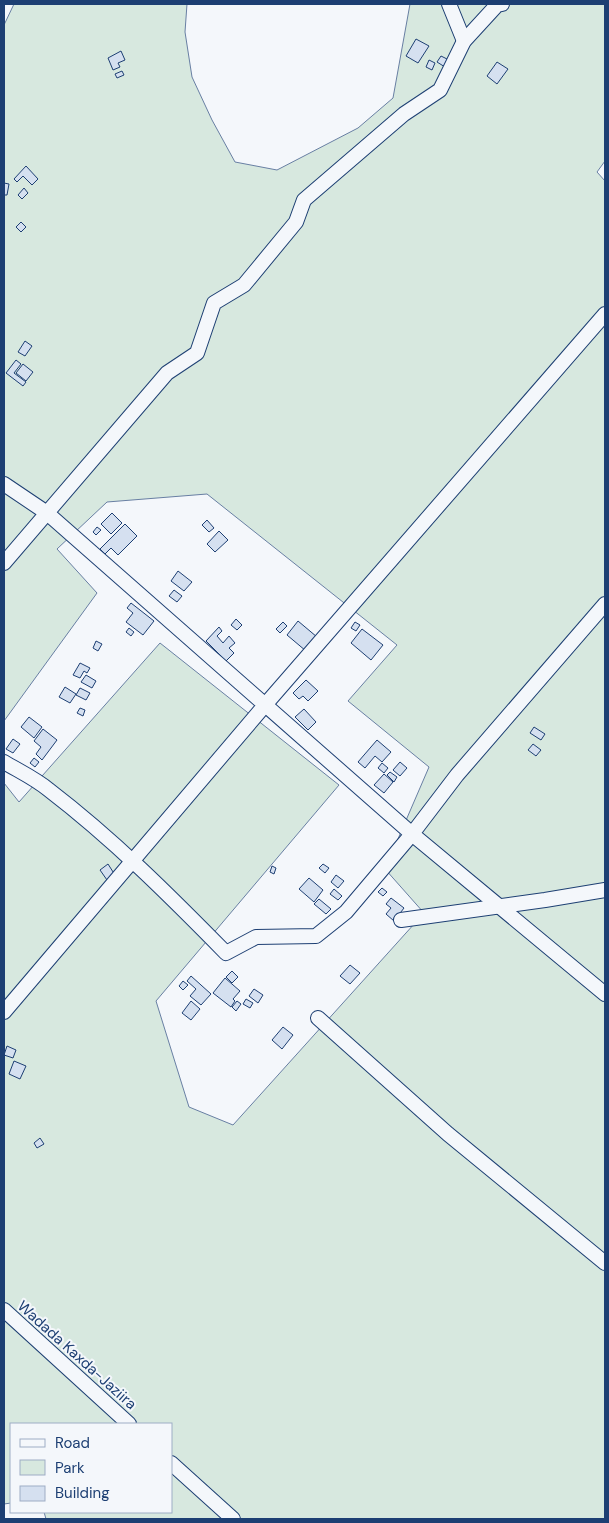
<svg xmlns="http://www.w3.org/2000/svg" width="609" height="1523" viewBox="0 0 609 1523" font-family="'DM Sans',sans-serif">
	<style>
		.green { fill: #d7e8df; stroke: #687fa3 }
		.building { fill: #d5e0f0; stroke: #1d3f73 }
		.lines { fill: none; stroke-linecap: round; stroke-linejoin: round }
		.minor-casing { stroke: #1d3f73; stroke-width: 16 }
		.minor { stroke: #f4f7fb; stroke-width: 14 }
		.labels { text-anchor: middle; dominant-baseline: central; stroke-width: 4; stroke-linejoin: round; paint-order: stroke }
		.street-label { font-size: 15px; fill: #1d3f73; stroke: #f4f7fb }
	</style>
	<rect width="100%" height="100%" fill="#f4f7fb"/>
	<path class="green" d="M14 4H187L185 32 192 77 212 120 235 162 277 170 358 128 393 98 410 4H605V161L597 172 605 181V1519H46L44 1512H171V1424H11V1503L4 1504V783L19 802 160 643 339 785 156 1001 189 1107 233 1125 424 913 385 869 429 767 348 701 397 645 207 494 107 502 57 549 97 593 4 721V25Z"/>
	<g class="building">
		<path d="M416 39 429 46 418 63 406 56Z"/>
		<path d="M121 51 125 60 118 63 120 67 113 70 108 58Z"/>
		<path d="M441 56 449 60 445 67 437 62Z"/>
		<path d="M429 60 435 63 432 70 426 67Z"/>
		<path d="M497 62 508 69 497 84 487 76Z"/>
		<path d="M122 71 124 75 117 78 115 74Z"/>
		<path d="M26 166 38 179 32 185 23 176 17 182 14 179Z"/>
		<path d="M4 183 9 184 7 195H4Z"/>
		<path d="M24 188 28 193 22 199 18 195Z"/>
		<path d="M21 222 26 227 21 232 16 227Z"/>
		<path d="M25 341 32 346 25 356 18 352Z"/>
		<path d="M16 360 21 364 14 373 26 382 23 386 6 373Z"/>
		<path d="M23 364 33 372 26 381 16 373Z"/>
		<path d="M112 513 122 523 111 534 101 524Z"/>
		<path d="M207 520 214 528 209 532 202 525Z"/>
		<path d="M125 524 137 536 118 555 111 548 105 554 100 549Z"/>
		<path d="M97 527 101 530 96 535 93 532Z"/>
		<path d="M219 531 228 540 215 552 207 544Z"/>
		<path d="M178 571 192 582 184 591 171 581Z"/>
		<path d="M174 590 182 596 177 602 169 596Z"/>
		<path d="M131 603 154 621 143 635 126 622 133 613 127 608Z"/>
		<path d="M236 619 242 625 237 630 231 625Z"/>
		<path d="M298 621 317 637 306 651 287 635Z"/>
		<path d="M283 622 287 626 280 633 276 629Z"/>
		<path d="M355 622 360 625 356 631 351 628Z"/>
		<path d="M219 627 222 631 217 636 223 643 229 636 235 643 229 648 234 653 226 661 206 641Z"/>
		<path d="M129 628 134 632 131 636 126 632Z"/>
		<path d="M362 629 383 645 371 660 351 643Z"/>
		<path d="M96 641 102 644 98 651 93 648Z"/>
		<path d="M80 663 90 668 87 673 84 671 80 678 73 675Z"/>
		<path d="M86 675 96 681 92 688 81 682Z"/>
		<path d="M306 680 318 691 308 701 303 696 299 699 293 693Z"/>
		<path d="M65 687 76 694 70 703 59 697Z"/>
		<path d="M80 688 90 693 86 700 76 695Z"/>
		<path d="M80 708 85 710 83 716 77 713Z"/>
		<path d="M304 709 316 722 308 730 295 717Z"/>
		<path d="M29 717 42 727 34 738 21 727Z"/>
		<path d="M534 727 545 734 541 740 530 733Z"/>
		<path d="M43 729 57 740 42 760 36 754 41 747 34 741Z"/>
		<path d="M13 739 20 744 13 753 6 749Z"/>
		<path d="M377 740 391 752 382 762 375 756 365 768 358 762Z"/>
		<path d="M533 744 541 750 536 756 528 750Z"/>
		<path d="M34 758 39 762 35 767 30 763Z"/>
		<path d="M400 762 407 768 400 776 393 770Z"/>
		<path d="M382 763 388 768 384 773 378 768Z"/>
		<path d="M390 772 397 777 394 782 387 775Z"/>
		<path d="M384 774 393 782 384 793 374 785Z"/>
		<path d="M108 864 115 875 107 880 100 870Z"/>
		<path d="M323 864 329 868 325 873 319 868Z"/>
		<path d="M272 866 276 868 274 874 270 872Z"/>
		<path d="M336 875 344 881 338 888 331 882Z"/>
		<path d="M309 878 323 890 314 902 299 889Z"/>
		<path d="M382 888 387 892 383 896 378 892Z"/>
		<path d="M334 889 342 896 338 900 330 894Z"/>
		<path d="M391 898 404 908 394 921 386 914 391 908 386 904Z"/>
		<path d="M319 899 331 909 326 914 314 904Z"/>
		<path d="M350 965 360 973 350 984 340 976Z"/>
		<path d="M232 971 238 977 232 983 226 977Z"/>
		<path d="M191 976 211 994 201 1005 190 996 196 989 187 981Z"/>
		<path d="M225 978 240 991 233 999 235 1001 231 1007 213 993Z"/>
		<path d="M183 981 188 985 183 990 179 986Z"/>
		<path d="M254 989 263 995 258 1003 249 996Z"/>
		<path d="M246 999 253 1003 250 1008 243 1004Z"/>
		<path d="M191 1001 200 1009 191 1020 182 1013Z"/>
		<path d="M237 1001 241 1004 236 1011 232 1007Z"/>
		<path d="M283 1027 293 1035 282 1049 272 1040Z"/>
		<path d="M7 1046 16 1050 13 1058 4 1055Z"/>
		<path d="M14 1061 26 1066 20 1079 9 1074Z"/>
		<path d="M40 1138 44 1144 37 1148 34 1143Z"/>
	</g>
	<g class="lines">
		<defs>
			<g id="minor">
				<path d="M449 4 464 41"/>
				<path d="M4 484 47 513 412 834 346 912 316 936 256 937 226 953C170 896 113 839 49 790 36 779 19 771 4 762"/>
				<path d="M4 563 167 373 197 353 214 303 244 285 296 222 304 200 404 114 440 90 464 41 497 5 502 4"/>
				<path d="M605 604 457 775 412 834 605 994"/>
				<path d="M401 920 545 900 605 890"/>
				<path d="M4 1012 265 705 605 314"/>
				<path d="M318 1018 448 1134 605 1263"/>
				<path d="M4 1310 129 1424"/>
				<path d="M171 1463 233 1519"/>
			</g>
		</defs>
		<use href="#minor" class="minor-casing"/>
		<use href="#minor" class="minor"/>
	</g>
	<g class="labels">
		<g class="street-label">
			<text transform="translate(77 1355) rotate(42)">Wadada Kaxda-Jaziira</text>
		</g>
	</g>
	<rect width="609" height="1523" fill="none" stroke="#1d3f73" stroke-width="10"/>
	<rect x="10" y="1423" width="162" height="90" fill="#f4f7fb" stroke="#9eadc5"/>
	<rect x="20" y="1439" width="25" height="8" fill="#f4f7fb" stroke="#9eadc5"/>
	<text x="55" y="1448" font-size="15" fill="#1d3f73">Road</text>
	<rect x="20" y="1460" width="25" height="15" fill="#d7e8df" stroke="#9eadc5"/>
	<text x="55" y="1473" font-size="15" fill="#1d3f73">Park</text>
	<rect x="20" y="1486" width="25" height="15" fill="#d5e0f0" stroke="#9eadc5"/>
	<text x="55" y="1498" font-size="15" fill="#1d3f73">Building</text>
</svg>
